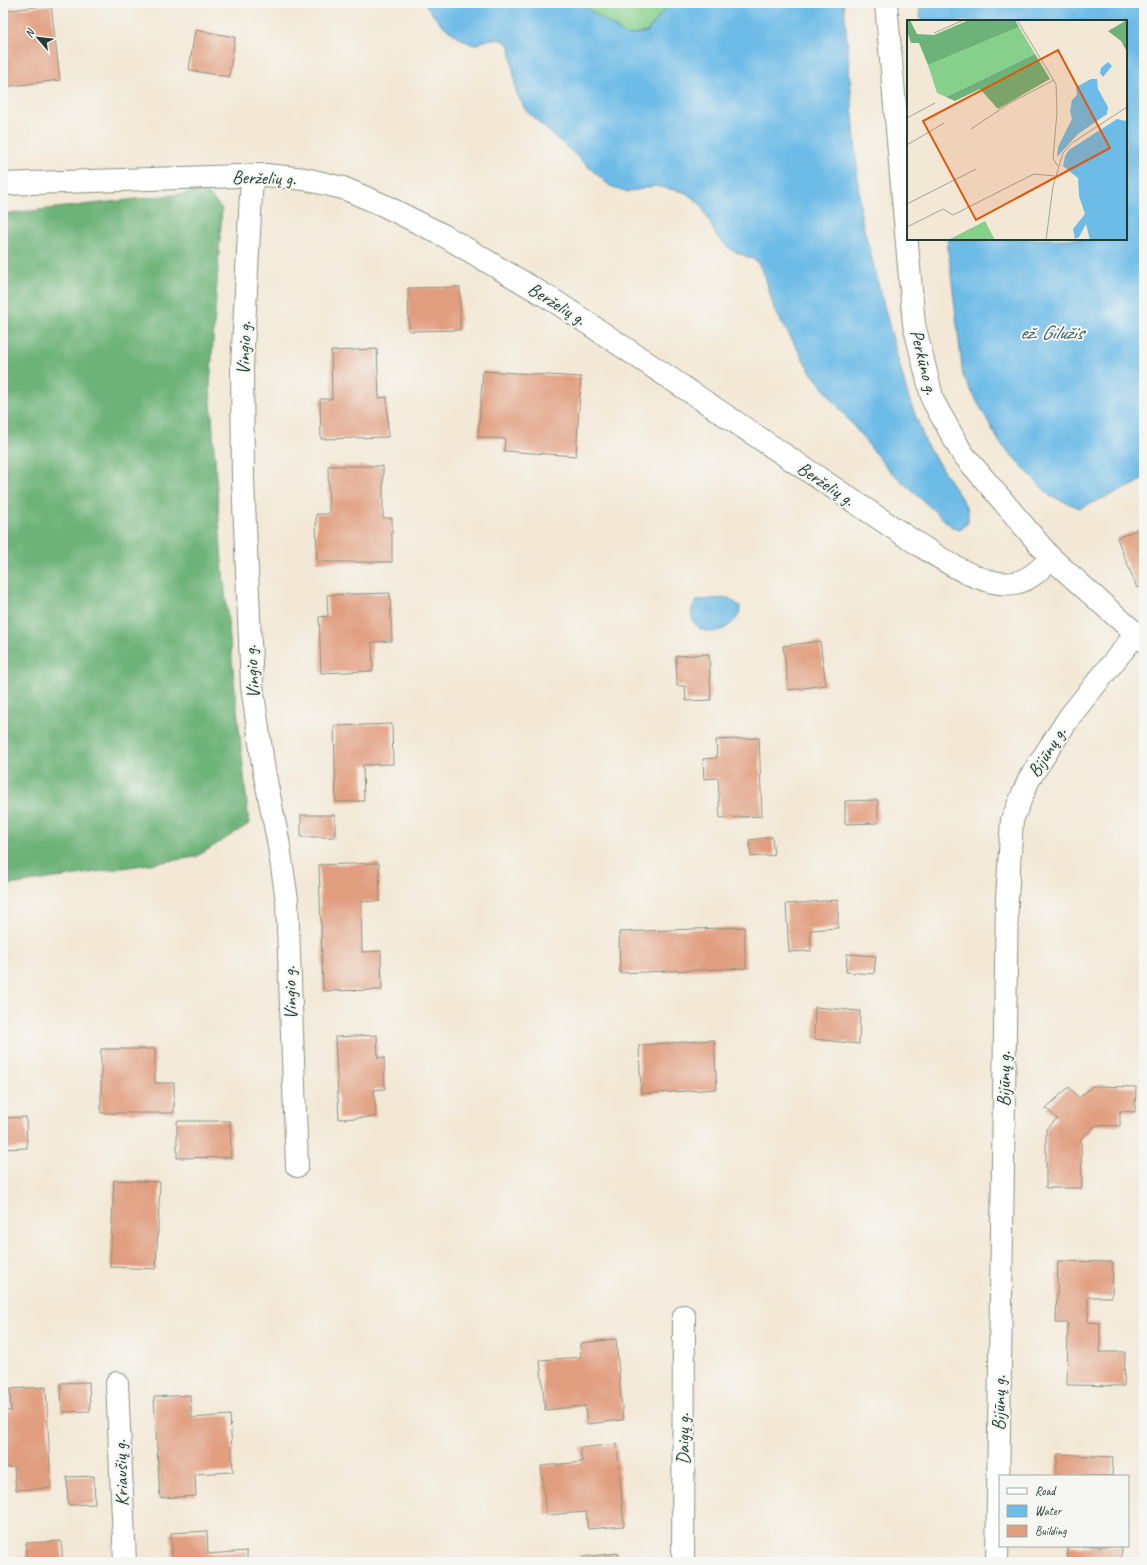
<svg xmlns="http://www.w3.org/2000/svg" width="1147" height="1565" viewBox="0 0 1147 1565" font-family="Caveat,sans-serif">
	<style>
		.green { fill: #87d08c; stroke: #538660 }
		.forest { fill: #6db278; stroke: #467856 }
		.water { fill: #6dbbe7; stroke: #467c8e }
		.building { fill: #e19e7f }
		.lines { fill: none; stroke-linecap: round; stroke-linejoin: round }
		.minor-casing { stroke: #899284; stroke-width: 24 }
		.minor { stroke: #fff; stroke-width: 22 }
		.labels { text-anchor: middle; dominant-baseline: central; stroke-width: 4; stroke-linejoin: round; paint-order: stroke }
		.street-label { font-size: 19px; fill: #1f3d34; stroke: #f6f6f2 }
		.water-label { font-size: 20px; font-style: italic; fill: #325c61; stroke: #f6f6f2 }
		.inset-road { fill: none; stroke: #9ea495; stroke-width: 1 }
		.view { fill: #de580e; fill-opacity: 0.15; stroke: #de580e; stroke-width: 2 }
		.inset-edge { fill: none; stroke: #1f3d34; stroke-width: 2 }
	</style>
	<rect width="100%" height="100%" fill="#f6f6f2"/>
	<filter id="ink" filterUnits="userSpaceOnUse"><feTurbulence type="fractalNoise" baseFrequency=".025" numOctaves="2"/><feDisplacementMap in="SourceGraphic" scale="8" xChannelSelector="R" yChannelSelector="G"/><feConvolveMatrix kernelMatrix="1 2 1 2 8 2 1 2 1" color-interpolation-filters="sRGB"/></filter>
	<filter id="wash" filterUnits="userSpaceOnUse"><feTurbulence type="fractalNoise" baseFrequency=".012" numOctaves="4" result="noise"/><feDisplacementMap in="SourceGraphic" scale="16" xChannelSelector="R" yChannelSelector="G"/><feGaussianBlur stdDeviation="0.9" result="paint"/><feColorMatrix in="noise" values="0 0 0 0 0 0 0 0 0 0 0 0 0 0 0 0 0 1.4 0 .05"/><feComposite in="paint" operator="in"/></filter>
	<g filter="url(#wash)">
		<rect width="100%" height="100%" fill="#f3e8d5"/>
		<path class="green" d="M584 3H670L647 32 627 36 586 8Z"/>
		<path class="forest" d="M206 191 222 209 210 387 222 562 249 824 196 857 3 886V214Z"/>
		<g class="water">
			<path d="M425 3H584L587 8 627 36 647 32 670 3H844L861 217 906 390 926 444 968 509V523L960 529 952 527 886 467 810 371 774 309 765 276 757 261 731 250 717 237 700 203 684 192 655 186 628 192 610 186 526 111 516 92 510 47 503 40 490 39 473 45C454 36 435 22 425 3Z"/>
			<path d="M919 3H1144V477L1136 484 1080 508 1050 496 1000 443 963 376 947 239H1126V21H921Z"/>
			<path d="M729 598 740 606C740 615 738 618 731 624 707 645 678 619 698 600Z"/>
		</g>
		<g id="blocks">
			<g class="building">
				<path d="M51 5 60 80 3 87V11Z"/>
				<path d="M195 30 235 37 229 77 189 70Z"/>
				<path d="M460 287V330L409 331 408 288Z"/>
				<path d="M377 349 379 398 387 397 388 437 321 439 320 399H332L331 351Z"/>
				<path d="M483 371 581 377 576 456 504 451 505 439 478 437Z"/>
				<path d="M328 466H383V518H392V562H317L316 514H329Z"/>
				<path d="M1144 527V585L1137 588 1117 538Z"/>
				<path d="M390 593 392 641 372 642 373 671 321 673 319 617 328 616 327 595Z"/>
				<path d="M820 641 826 685 789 690 783 646Z"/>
				<path d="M709 654 711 700 686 701 685 686H677L676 656Z"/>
				<path d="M392 724 393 764 363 765 364 801 336 802 334 726Z"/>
				<path d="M759 738 762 816 720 818 718 778 704 779 703 759 717 758 716 740Z"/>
				<path d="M878 800V823L845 824V801Z"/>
				<rect x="301" y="815" width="34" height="22"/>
				<path d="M772 837 774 855 751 857 749 840Z"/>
				<path d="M379 863 380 901 361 902 362 952 381 951 382 990 323 991 319 865Z"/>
				<path d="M838 900V928L810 930 811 951 789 952 786 904Z"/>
				<path d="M744 927 746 968 620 973 619 932Z"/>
				<path d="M847 954 876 956 874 974 846 972Z"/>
				<path d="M815 1007 860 1011 859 1044 814 1039Z"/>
				<path d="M377 1035 378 1058 384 1057 385 1089 374 1090 376 1117 339 1119 335 1037Z"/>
				<path d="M714 1040 717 1089 641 1094 639 1045Z"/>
				<path d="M101 1049H155V1083H174V1113H101Z"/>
				<path d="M1092 1086 1136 1087 1135 1112 1120 1111V1126L1096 1125 1081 1139 1082 1188H1046V1129L1057 1119 1046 1108 1069 1087 1079 1098Z"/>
				<path d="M26 1117 27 1148 3 1149V1118Z"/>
				<path d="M177 1121H230L231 1157 177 1158Z"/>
				<path d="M114 1180 160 1182 156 1269 110 1267Z"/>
				<path d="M1058 1261 1113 1262 1112 1297H1088V1322L1100 1323V1352H1125L1124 1386 1067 1385 1068 1323H1056Z"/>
				<path d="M616 1339 623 1420 587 1424 585 1406 545 1410 540 1360 581 1357 580 1343Z"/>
				<path d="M89 1382 90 1411 62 1412 61 1383Z"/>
				<path d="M46 1387 51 1488 16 1490 14 1467 3 1468V1411H11L10 1389Z"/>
				<path d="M190 1395 192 1418 230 1415 233 1472 195 1474 196 1496 160 1498 154 1397Z"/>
				<path d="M617 1444 624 1526 588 1529 586 1512 546 1515 541 1466 582 1462 580 1448Z"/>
				<path d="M1058 1454 1113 1457 1112 1476H1056Z"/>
				<path d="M94 1476 95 1504 68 1505 67 1477Z"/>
				<path d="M207 1531 208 1554 247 1551V1562H173L171 1533Z"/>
				<path d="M61 1541 63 1562H26V1543Z"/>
				<path d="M1068 1546H1122L1121 1562H1067Z"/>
				<path d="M618 1553 619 1562H582V1557Z"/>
			</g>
		</g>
	</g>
	<g filter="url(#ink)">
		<use href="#blocks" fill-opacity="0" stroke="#899284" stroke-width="1"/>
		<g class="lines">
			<defs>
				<g id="minor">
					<path d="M886 3 914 324 933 401 962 453 1051 558 1144 641"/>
					<path d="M252 175 242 367 243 480 252 686 264 771 278 840 287 900 297 1166"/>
					<path d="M3 184 266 175 305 179 343 188 383 205 443 235 556 302 910 539C938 556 980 588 1014 583 1029 581 1041 569 1051 558"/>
					<path d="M117 1383 125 1562"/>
					<path d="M683 1562 684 1316"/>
					<path d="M997 1562 1007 898 1012 820 1029 779 1070 716 1136 634"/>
				</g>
			</defs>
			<use href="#minor" class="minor-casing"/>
			<use href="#minor" class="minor"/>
		</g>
	</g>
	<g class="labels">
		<g class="street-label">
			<text transform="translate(264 178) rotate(2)">Berželių g.</text>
			<text transform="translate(557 304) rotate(32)">Berželių g.</text>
			<text transform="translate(244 348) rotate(-88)">Vingio g.</text>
			<text transform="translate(924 362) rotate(76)">Perkūno g.</text>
			<text transform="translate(826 484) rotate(34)">Berželių g.</text>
			<text transform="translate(252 672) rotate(-94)">Vingio g.</text>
			<text transform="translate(1047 752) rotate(-58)">Bijūnų g.</text>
			<text transform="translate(290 993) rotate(-92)">Vingio g.</text>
			<text transform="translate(1004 1079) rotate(-89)">Bijūnų g.</text>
			<text transform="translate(999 1403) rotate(-89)">Bijūnų g.</text>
			<text transform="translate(683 1439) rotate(-90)">Daigų g.</text>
			<text transform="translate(121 1473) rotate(-92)">Kriaušių g.</text>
		</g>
		<g class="water-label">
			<text x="1051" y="332">ež. Gilužis</text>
		</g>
	</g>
	<g transform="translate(907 20)">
		<rect width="220" height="220" fill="#f3e8d5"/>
		<path d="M112 7 128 34 39 77 30 73 21 45ZM78 201 88 220H41Z" fill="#87d08c"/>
		<path d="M0 0H3L10 14 27 15 62 0H108L112 7 21 45 12 23H4L0 11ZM220 0V32L214 21 201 11ZM128 34 143 59 91 89 73 69 48 81 39 77Z" fill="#6db278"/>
		<path d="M201 42 205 46 196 57 193 53 194 48ZM184 59H190L191 69 201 87 200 94 171 114 150 137 151 127 165 99 163 91 165 80 170 75 169 67ZM210 99 220 101V220H183L179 204 172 217 168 219 166 209 178 194 172 176 171 158 156 146 158 136 162 130Z" fill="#6dbbe7"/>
		<path class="inset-road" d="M110 0 149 64 150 92 146 139 151 146M27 13 57 0M0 98 28 83M64 109 103 83 147 60M0 125 37 103M0 184 69 149M0 207 36 189 46 195 127 154 148 156M139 220 146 166 156 133 165 123 220 87"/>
		<path class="view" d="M151 30 203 128 69 200 16 101Z"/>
		<rect width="220" height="220" class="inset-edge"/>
	</g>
	<rect width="1147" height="1565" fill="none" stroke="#f6f6f2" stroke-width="16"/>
	<rect x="999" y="1475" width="130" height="72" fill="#f6f6f2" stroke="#a0aca6"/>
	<rect x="1007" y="1488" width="20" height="6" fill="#ffffff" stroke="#a0aca6"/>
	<text x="1035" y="1495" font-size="12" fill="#1f3d34">Road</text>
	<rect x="1007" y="1505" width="20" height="12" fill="#6dbbe7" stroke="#a0aca6"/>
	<text x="1035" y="1515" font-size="12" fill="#1f3d34">Water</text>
	<rect x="1007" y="1525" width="20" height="12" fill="#e19e7f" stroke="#a0aca6"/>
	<text x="1035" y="1535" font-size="12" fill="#1f3d34">Building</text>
	<g transform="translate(38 38) rotate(298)" stroke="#f6f6f2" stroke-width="3" paint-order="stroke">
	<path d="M0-3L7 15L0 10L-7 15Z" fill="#1f3d34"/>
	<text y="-6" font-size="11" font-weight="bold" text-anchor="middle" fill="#1f3d34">N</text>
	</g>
</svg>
